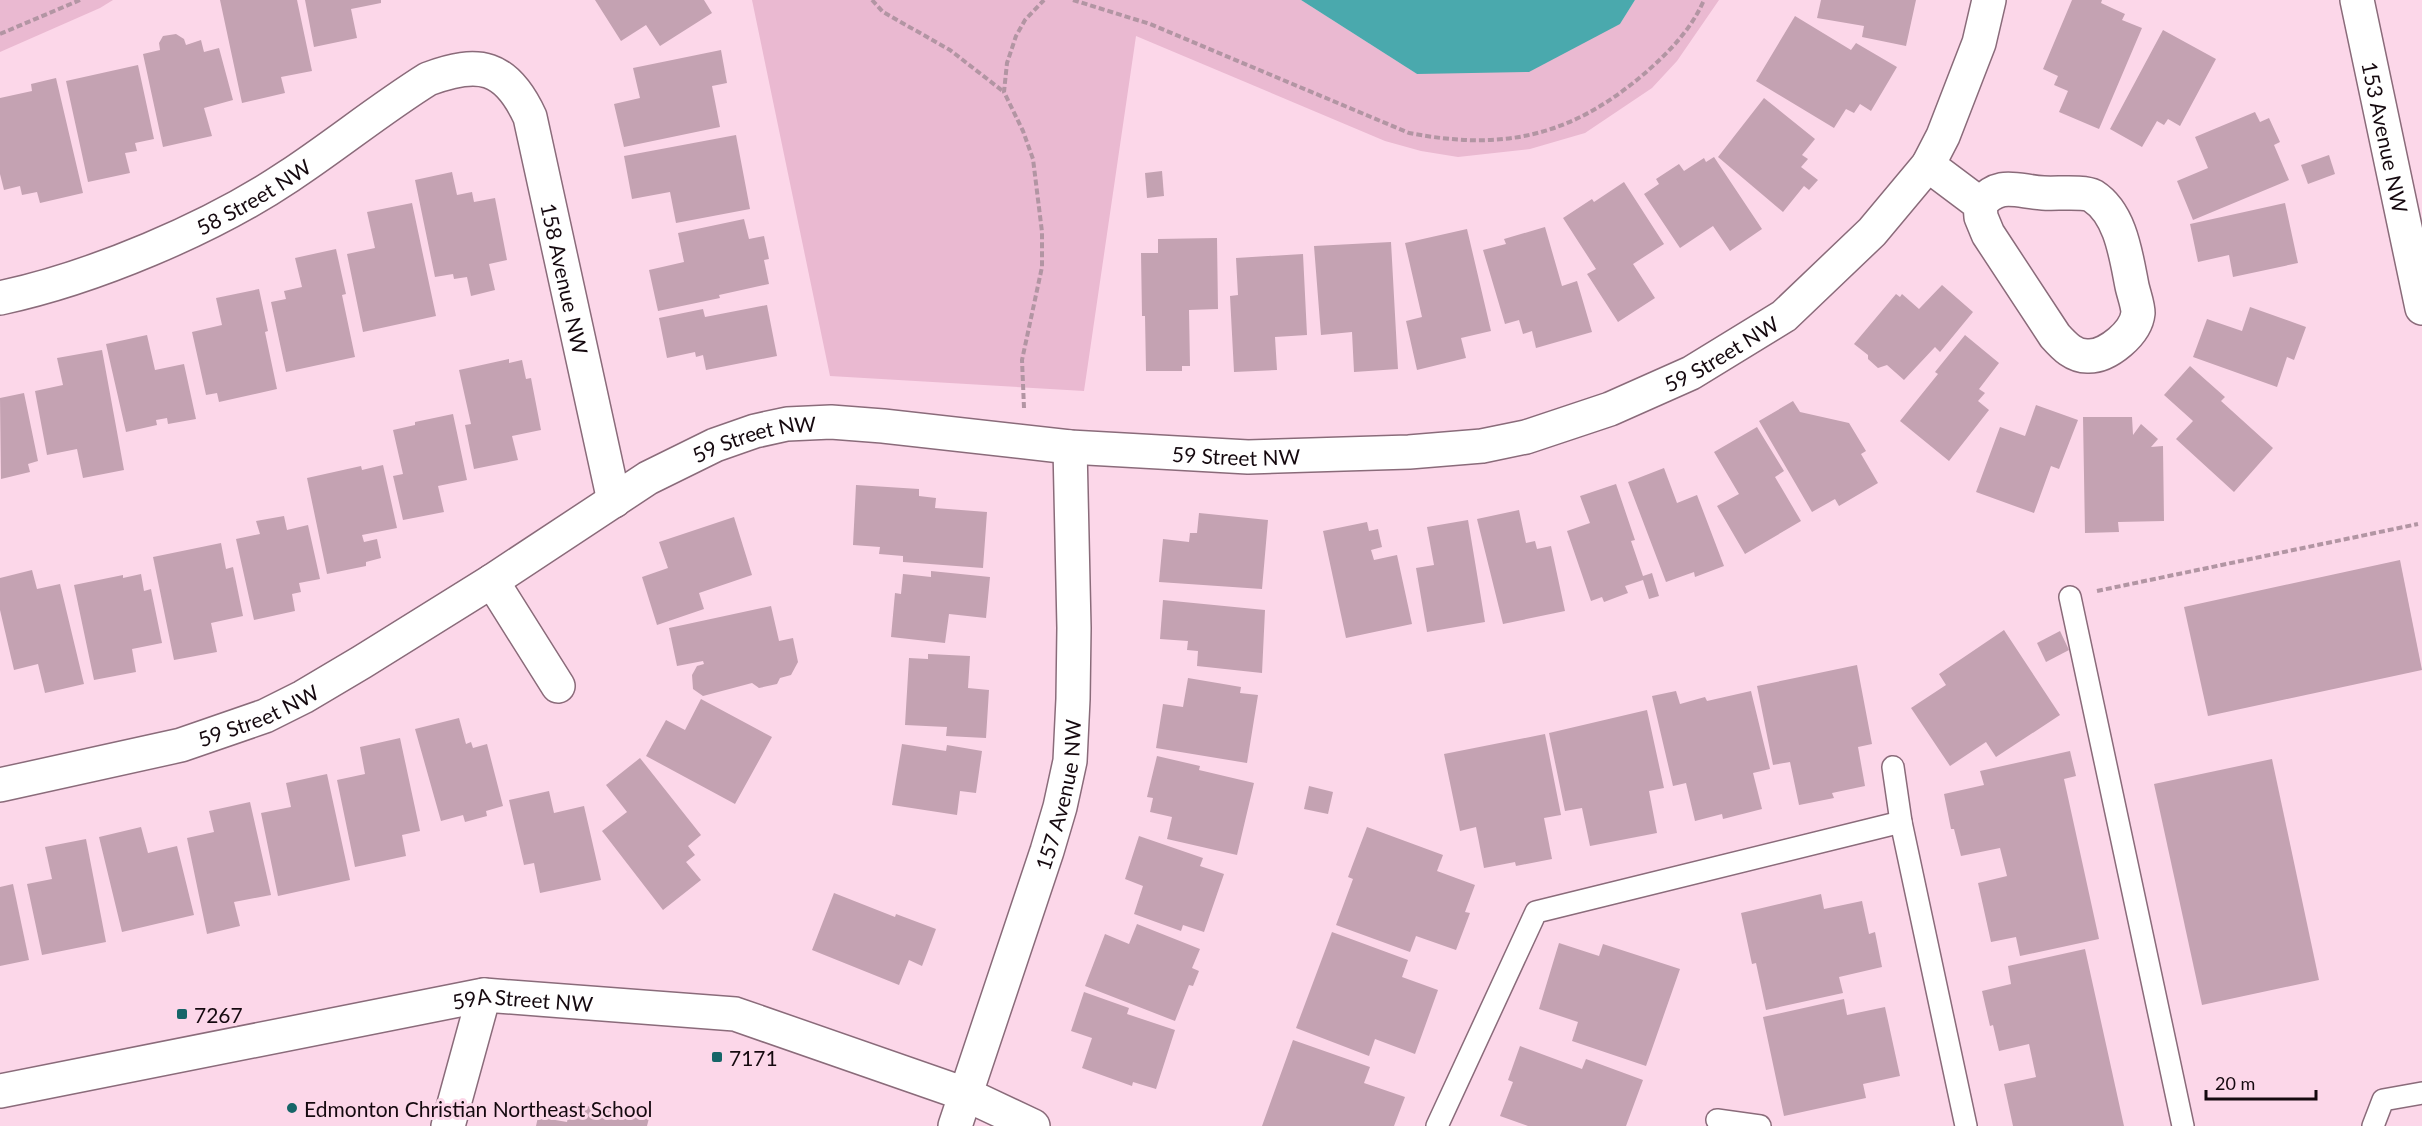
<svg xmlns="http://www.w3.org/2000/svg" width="2422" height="1126" viewBox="0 0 2422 1126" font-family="Lato,sans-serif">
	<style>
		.green { fill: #eab9d1 }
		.water { fill: #4aa9ad }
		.building { fill: #c4a2b2 }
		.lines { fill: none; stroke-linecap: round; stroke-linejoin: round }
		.service-casing { stroke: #8a6b7a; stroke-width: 24 }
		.minor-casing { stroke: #8a6b7a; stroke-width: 36 }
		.tertiary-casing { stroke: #8a6b7a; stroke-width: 36 }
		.secondary-casing { stroke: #8a6b7a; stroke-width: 36 }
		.path { stroke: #b295a3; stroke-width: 4; stroke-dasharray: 6 3; stroke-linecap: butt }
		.service { stroke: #fff; stroke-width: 21 }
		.minor { stroke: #fff; stroke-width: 33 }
		.tertiary { stroke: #fff; stroke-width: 33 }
		.secondary { stroke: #fff; stroke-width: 33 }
		.poi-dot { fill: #166568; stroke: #fcd7e9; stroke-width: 2 }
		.labels { text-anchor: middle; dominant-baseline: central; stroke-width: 6; stroke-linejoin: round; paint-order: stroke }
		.street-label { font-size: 21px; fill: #15090f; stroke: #fcd7e9 }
		.poi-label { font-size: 21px; fill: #15090f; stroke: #fcd7e9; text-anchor: start }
	</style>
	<rect width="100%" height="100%" fill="#fcd7e9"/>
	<g class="green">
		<path d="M0 0H113L100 8 0 52Z"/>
		<path d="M752 0H1301L1417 74 1620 24 1635 0H1719L1677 61 1652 88 1585 133 1530 149 1458 157 1421 151 1385 141 1136 36 1084 391 830 376Z"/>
	</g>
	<path class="water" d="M1301 0H1635L1620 24 1529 72 1417 74Z"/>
	<g class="building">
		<path d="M220 0H297L312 71 281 77 285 93 242 103Z"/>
		<path d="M305 0H381V3L351 9 357 38 314 47Z"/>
		<path d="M595 0H704L712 13 660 46 646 25 621 41Z"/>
		<path d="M1821 0H1916L1906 46 1862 37 1864 26 1817 18Z"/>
		<path d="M2072 0H2102L2101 3 2125 14 2122 20 2142 28 2099 129 2059 112 2068 91 2054 85 2058 76 2043 69Z"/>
		<path d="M1795 16 1851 50 1856 43 1897 67 1871 111 1860 104 1854 113 1846 109 1834 128 1756 81Z"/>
		<path d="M2163 30 2216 59 2180 126 2168 119 2164 125 2157 121 2142 147 2110 129Z"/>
		<path d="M176 34 184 39 186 45 201 40 204 52 219 48 233 100 204 108 212 136 163 147 143 54 160 50 159 43 163 36Z"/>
		<path d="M721 50 727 83 712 86 720 127 624 147 614 104 640 98 633 68Z"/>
		<path d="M138 65 154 139 135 143 137 151 125 153 130 173 88 182 66 81Z"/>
		<path d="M56 78 83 193 40 203 37 192 22 195 20 186 4 190 0 174V98L32 91 31 84Z"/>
		<path d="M1764 98 1815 139 1802 155 1808 159 1801 167 1818 180 1809 190 1804 186 1783 212 1718 157Z"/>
		<path d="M2255 112 2260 122 2269 118 2280 142 2274 145 2289 180 2193 220 2177 181 2208 168 2195 137Z"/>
		<path d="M736 135 750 209 676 223 670 192 632 199 624 156Z"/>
		<path d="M2329 155 2335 174 2308 184 2301 165Z"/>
		<path d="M1714 157 1762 229 1730 251 1713 226 1680 248 1644 194 1659 184 1656 179 1679 164 1684 171 1704 158 1706 162Z"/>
		<path d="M1162 171 1164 196 1147 198 1145 173Z"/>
		<path d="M452 172 457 195 472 192 474 202 495 198 507 260 489 264 495 290 471 296 467 277 454 279 453 274 435 277 415 180Z"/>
		<path d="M1624 182 1664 244 1633 264 1655 298 1618 322 1587 274 1596 269 1563 218 1592 199 1594 202Z"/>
		<path d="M412 203 436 316 363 332 347 254 375 248 367 212Z"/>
		<path d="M2285 203 2298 263 2233 277 2229 255 2198 262 2190 224Z"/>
		<path d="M744 219 749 239 764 236 769 259 764 260 769 284 719 295 720 298 658 311 649 270 684 262 678 233Z"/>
		<path d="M1545 227 1562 286 1577 281 1592 332 1536 348 1532 331 1523 334 1519 320 1505 324 1483 250 1506 244 1504 239Z"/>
		<path d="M1467 229 1491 331 1461 338 1466 358 1417 370 1406 321 1422 317 1405 243Z"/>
		<path d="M1217 238 1218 309 1189 310 1190 366H1182V371H1146L1145 316H1142L1141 253H1158V239Z"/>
		<path d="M1391 242 1398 369 1354 372 1352 332 1321 335 1314 246Z"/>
		<path d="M336 249 346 294 342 295 355 357 286 372 271 302 286 299 284 291 302 287 295 258Z"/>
		<path d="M1303 254 1307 335 1275 337 1277 370 1234 372 1230 296 1238 295 1236 258Z"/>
		<path d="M1942 285 1973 312 1940 352 1935 347 1904 380 1887 365 1878 368 1868 359V355L1854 344 1896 294 1900 297 1902 294 1919 309Z"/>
		<path d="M259 289 268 331 265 332 277 389 219 402 217 393 206 395 192 332 222 325 216 298Z"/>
		<path d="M767 305 777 356 706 370 703 355 696 357 695 352 667 358 659 318 703 309 705 317Z"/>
		<path d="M2250 307 2306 327 2294 360 2287 357 2277 387 2193 357 2207 319 2242 331Z"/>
		<path d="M147 335 155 370 184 364 196 419 168 424 167 418 156 420 157 425 126 432 106 344Z"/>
		<path d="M1965 335 1999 363 1979 389 1985 393 1978 401 1989 410 1949 461 1900 421 1938 374 1935 372Z"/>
		<path d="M102 350 124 470 83 478 77 449 47 455 35 391 63 385 57 358Z"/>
		<path d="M509 359V363L522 360 526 379 531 378 541 430 512 436 518 460 474 469 465 425 471 424 459 370Z"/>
		<path d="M2190 366 2225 397 2221 401 2273 448 2234 492 2176 439 2193 421 2164 395Z"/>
		<path d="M24 393 38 461 28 464 30 472 1 479 0 398Z"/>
		<path d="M1793 401 1800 412 1849 423 1866 451 1861 454 1878 483 1839 506 1835 499 1812 512 1759 421Z"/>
		<path d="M2036 405 2078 420 2059 469 2051 466 2034 513 1976 492 2000 427 2025 436Z"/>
		<path d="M453 414 467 480 438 486 444 512 403 520 393 476 403 474 393 430 415 425V422Z"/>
		<path d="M2083 417H2132L2133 435 2141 424 2158 439 2151 447 2163 446 2164 521 2118 522 2119 532 2085 533Z"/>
		<path d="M1757 427 1784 471 1775 477 1801 521 1745 554 1717 506 1739 494 1714 452Z"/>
		<path d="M383 465 397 528 362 535 364 542 377 539 381 558 366 562V566L327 574 307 478 361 466 362 470Z"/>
		<path d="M1664 468 1677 503 1697 495 1724 566 1695 577 1694 572 1666 582 1628 482Z"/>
		<path d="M1616 484 1635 540 1631 541 1643 576 1652 573 1659 596 1649 599 1643 580 1625 586 1628 593 1604 602 1602 597 1591 601 1567 531 1590 523 1580 496Z"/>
		<path d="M856 485 919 489V496L936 498 935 508 987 512 983 568 903 562V556L879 554 880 547 853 545Z"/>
		<path d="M1519 510 1526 543 1535 541 1537 549 1551 546 1565 611 1503 624 1477 519Z"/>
		<path d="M1199 513 1268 520 1262 589 1159 582 1163 539 1189 542 1190 533H1197Z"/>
		<path d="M284 516 287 530 308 525 320 579 299 583 301 592 292 594 295 611 254 620 236 539 260 534 256 521Z"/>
		<path d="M734 517 752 575 699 593 704 609 657 625 642 577 668 568 659 542Z"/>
		<path d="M1468 520 1485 622 1427 632 1416 568 1434 565 1427 527Z"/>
		<path d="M1367 522 1369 531 1378 529 1382 547 1371 550 1374 560 1397 555 1412 624 1346 638 1323 531Z"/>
		<path d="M221 543 226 569 233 567 243 616 211 623 217 652 174 660 153 557Z"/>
		<path d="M2400 560 2422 670 2208 716 2184 607Z"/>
		<path d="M32 570 37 589 60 584 84 684 45 693 38 664 14 670 0 610V578Z"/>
		<path d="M931 571 990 577 986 618 949 614 945 643 891 637 895 593 901 594 903 574 931 577Z"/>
		<path d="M141 574 144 591 151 589 162 643 132 649 136 672 94 680 74 585 123 575V578Z"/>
		<path d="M1163 600 1265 610 1262 673 1197 666 1198 651 1187 650 1188 641 1160 639Z"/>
		<path d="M771 606 779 641 793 638 798 662 791 675 780 678 777 684 759 688 752 683 703 696 693 689 692 675 697 666 704 664 703 661 677 666 669 628Z"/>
		<path d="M2004 630 2060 715 1996 757 1986 742 1950 766 1911 708 1946 685 1939 674Z"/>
		<path d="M2060 631 2069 650 2046 662 2037 643Z"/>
		<path d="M928 654 970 656 968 688 989 690 986 738 946 736 947 727 905 725 909 658 928 659Z"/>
		<path d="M1857 665 1872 744 1858 747 1865 786 1832 793 1834 798 1799 805 1790 762 1773 765 1757 686Z"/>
		<path d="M1188 678 1241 687 1240 693 1258 695 1247 763 1156 748 1163 704 1183 707Z"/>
		<path d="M1676 691 1680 704 1705 697 1707 701 1751 691 1770 769 1753 773 1762 809 1723 819 1722 814 1695 821 1686 783 1673 786 1652 696Z"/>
		<path d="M701 699 772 737 735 804 646 756 666 720 685 730Z"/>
		<path d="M1647 710 1664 788 1649 791 1657 833 1590 846 1582 808 1565 811 1549 733Z"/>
		<path d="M459 718 466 744 471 742 473 748 487 744 503 806 486 811 487 816 465 822 463 815 441 821 415 729Z"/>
		<path d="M1545 734 1561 815 1544 818 1552 859 1516 866 1515 862 1484 868 1476 827 1460 831 1444 754Z"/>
		<path d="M400 738 420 831 402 835 406 856 355 867 337 780 365 774 360 747Z"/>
		<path d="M902 744 946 751 947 745 982 751 976 793 960 791 957 815 892 805Z"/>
		<path d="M2070 751 2076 776 2064 779 2099 939 2020 956 2016 937 1991 942 1978 883 2007 876 2000 848 1961 856 1954 829H1951L1944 794 1984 785 1980 771Z"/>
		<path d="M1157 756 1200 766 1199 770 1254 783 1237 855 1167 839 1172 817 1150 812 1153 798 1147 797Z"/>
		<path d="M640 758 701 835 688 846 695 855 686 862 701 880 663 910 602 831 627 812 606 785Z"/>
		<path d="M2272 759 2319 980 2202 1005 2154 784Z"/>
		<path d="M327 774 350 880 278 896 261 813 291 807 286 783Z"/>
		<path d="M1309 786 1333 792 1328 814 1304 809Z"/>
		<path d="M549 791 554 813 584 806 601 880 540 893 534 863 524 865 509 800Z"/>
		<path d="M250 802 271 895 234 902 240 926 207 934 187 838 214 832 209 811Z"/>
		<path d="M141 827 148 853 177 846 194 915 122 932 99 837Z"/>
		<path d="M1367 827 1443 855 1437 871 1475 885 1465 912 1470 913 1456 950 1416 936 1410 952 1336 925 1353 879 1348 877Z"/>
		<path d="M1139 836 1203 858 1200 866 1224 874 1204 932 1183 925 1181 931 1134 914 1143 886 1125 879Z"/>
		<path d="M86 839 106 942 42 955 27 884 52 879 45 847Z"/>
		<path d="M13 884 29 960 0 966V887Z"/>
		<path d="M834 893 895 917 896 914 936 929 922 966 909 960 899 985 812 950Z"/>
		<path d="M1821 894 1824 909 1862 901 1869 934 1875 932 1882 967 1839 977 1843 993 1766 1010 1756 963 1752 964 1741 913Z"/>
		<path d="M1137 924 1200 949 1192 968 1199 971 1193 986 1189 985 1175 1021 1085 986 1105 934 1129 944Z"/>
		<path d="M1332 932 1408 960 1402 977 1438 990 1415 1054 1375 1039 1369 1056 1296 1028Z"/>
		<path d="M1559 943 1599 956 1603 944 1680 969 1646 1066 1572 1041 1578 1022 1539 1009Z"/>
		<path d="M2085 949 2124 1126H2013L2004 1084 2036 1077 2029 1044 1999 1051 1993 1025 1990 1026 1982 991 2011 984 2008 966Z"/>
		<path d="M1084 992 1129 1008 1127 1014 1175 1030 1156 1089 1133 1082 1132 1086 1082 1068 1092 1038 1071 1031Z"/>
		<path d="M1844 999 1847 1015 1885 1007 1900 1076 1863 1084 1866 1098 1784 1116 1763 1017Z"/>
		<path d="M1293 1040 1370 1067 1364 1083 1405 1097 1394 1126H1262Z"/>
		<path d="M1520 1046 1582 1069 1586 1059 1643 1080 1626 1126H1528L1500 1116 1513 1082 1508 1080Z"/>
		<path d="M571 1103 649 1118 647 1126H536L538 1117 567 1122Z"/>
	</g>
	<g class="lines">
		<defs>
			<g id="service">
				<path d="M2070 597 2183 1126"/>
				<path d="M1893 767 1901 822 1966 1126"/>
				<path d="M1717 1120 1760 1126"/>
				<path d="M1437 1126 1536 912 1901 822"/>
				<path d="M2373 1126 2383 1100 2422 1093"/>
			</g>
			<g id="minor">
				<path d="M1928 165 1980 204 1981 217 1988 234 2055 336C2064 346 2074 357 2089 356 2108 356 2136 333 2138 313 2138 305 2134 295 2132 286 2126 256 2121 214 2093 196 2084 191 2055 194 2043 193 2015 191 2000 181 1980 204"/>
				<path id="s1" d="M0 298C93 278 210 229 289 176 336 145 380 109 428 79 479 60 506 65 530 117L614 501"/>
				<path d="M492 581 558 686"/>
				<path id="s2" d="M0 785 181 745 265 716 303 697 362 662 492 581 648 478 715 445 755 431 787 424 831 422 883 426 1070 447 1248 457 1409 452 1482 446 1526 437 1610 409 1691 373 1784 316 1872 232 1928 165 1943 136 1979 43 1989 0"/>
				<path d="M448 1126 484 995"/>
				<path id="s3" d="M955 1126 1047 851 1060 807 1070 761 1073 699 1074 628 1070 447"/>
			</g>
			<g id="tertiary">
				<path id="s4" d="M0 1091 484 995 735 1014 965 1094 1033 1126"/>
			</g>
			<g id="secondary">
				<path id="s5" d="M2357 0 2422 308"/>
			</g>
		</defs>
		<use href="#service" class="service-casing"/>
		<use href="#minor" class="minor-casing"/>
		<use href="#tertiary" class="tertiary-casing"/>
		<use href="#secondary" class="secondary-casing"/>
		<g class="path">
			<path d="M872 0 883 12 950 50 1004 92"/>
			<path d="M1073 0 1150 24 1409 133C1503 151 1570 137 1644 74 1668 53 1691 30 1704 0"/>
			<path d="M0 34 80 0"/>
			<path d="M1024 408 1022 360 1042 267V232L1033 159 1023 131 1004 92 1007 63 1016 36 1025 20 1044 0"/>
			<path d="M2097 591 2418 524"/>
		</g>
		<use href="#service" class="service"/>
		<use href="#minor" class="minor"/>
		<use href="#tertiary" class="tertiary"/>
		<use href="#secondary" class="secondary"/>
	</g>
	<g class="poi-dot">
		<rect x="176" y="1008" width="12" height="12" rx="3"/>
		<rect x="711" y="1051" width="12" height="12" rx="3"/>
		<circle cx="292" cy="1108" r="6"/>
	</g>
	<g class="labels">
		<g class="street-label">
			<text stroke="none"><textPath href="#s5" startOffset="140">153 Avenue NW</textPath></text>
			<text stroke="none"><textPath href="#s1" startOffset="274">58 Street NW</textPath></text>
			<text stroke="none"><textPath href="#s1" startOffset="776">158 Avenue NW</textPath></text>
			<text stroke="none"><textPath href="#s2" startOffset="1830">59 Street NW</textPath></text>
			<text stroke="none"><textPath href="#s2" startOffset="840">59 Street NW</textPath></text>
			<text stroke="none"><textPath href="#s2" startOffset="1326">59 Street NW</textPath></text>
			<text stroke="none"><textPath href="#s2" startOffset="268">59 Street NW</textPath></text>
			<text stroke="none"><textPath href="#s3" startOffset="348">157 Avenue NW</textPath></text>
			<text stroke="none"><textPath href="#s4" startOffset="532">59A Street NW</textPath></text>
		</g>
		<g class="poi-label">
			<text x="194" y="1014">7267</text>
			<text x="729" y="1057">7171</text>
			<text x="304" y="1108">Edmonton Christian Northeast School</text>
		</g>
	</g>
	<path d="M2206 1090v9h110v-9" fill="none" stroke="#15090f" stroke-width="3"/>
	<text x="2215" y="1090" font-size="18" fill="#15090f" stroke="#fcd7e9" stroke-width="4.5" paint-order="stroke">20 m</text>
</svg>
